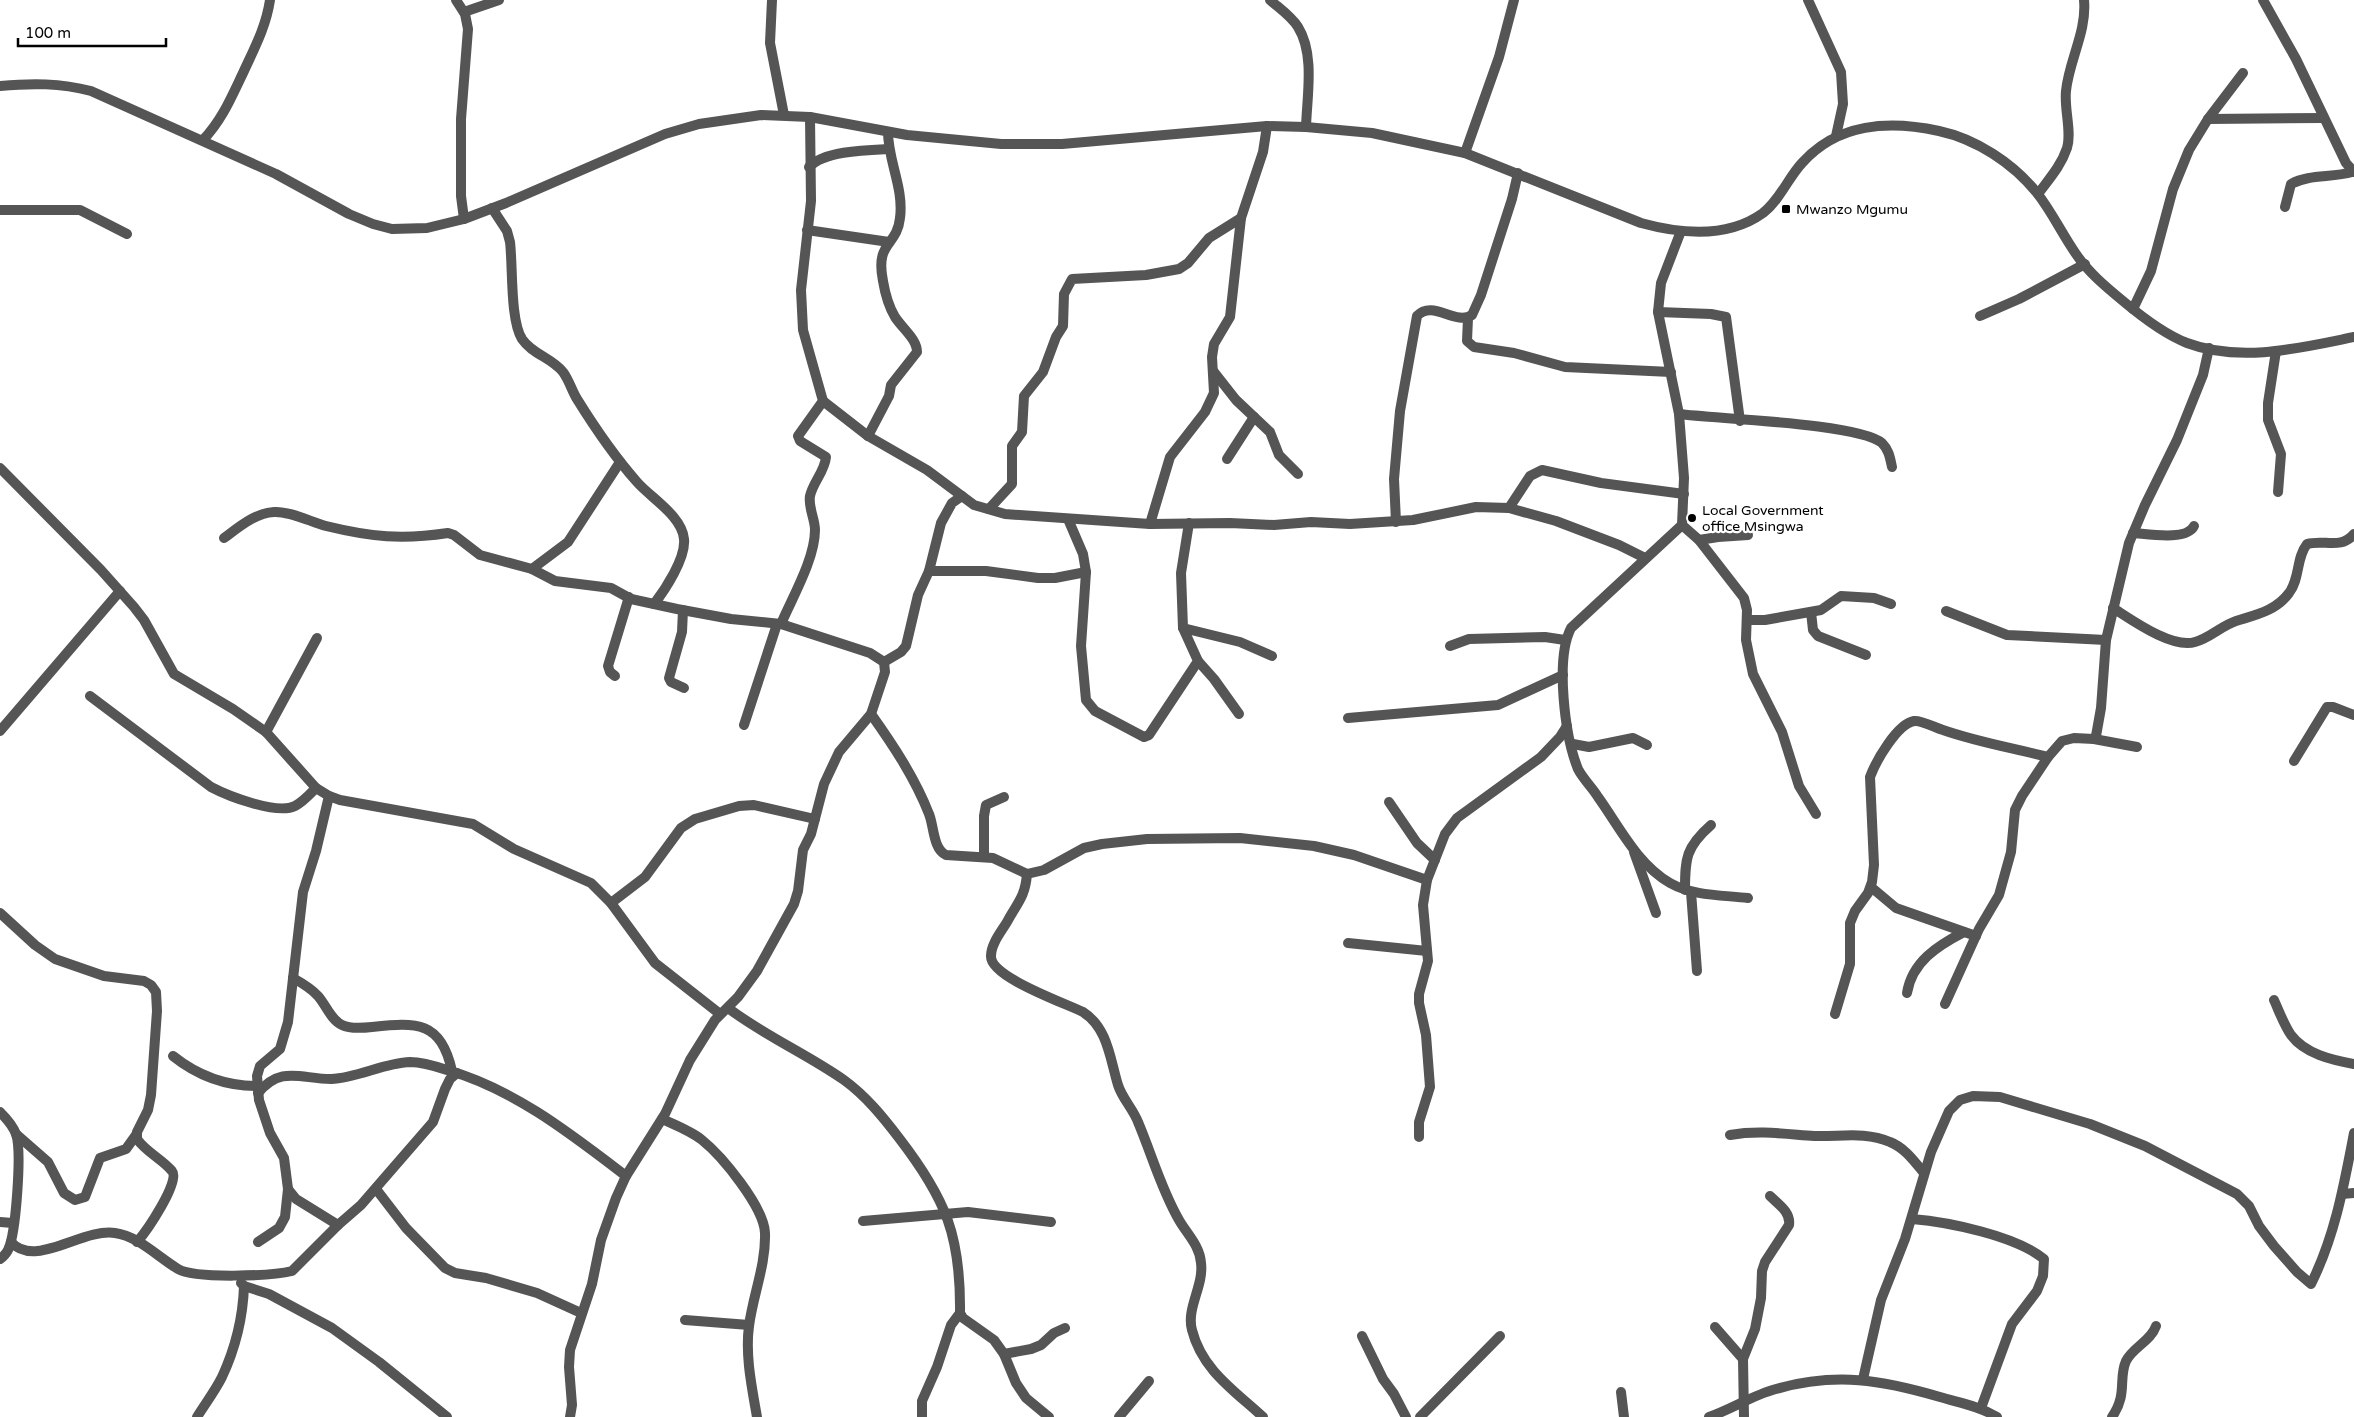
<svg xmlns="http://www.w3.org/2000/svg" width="2354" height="1417" viewBox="0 0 2354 1417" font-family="'Varela Round',sans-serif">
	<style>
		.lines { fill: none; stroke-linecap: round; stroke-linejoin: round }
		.minor { stroke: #555; stroke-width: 10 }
		.poi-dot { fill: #000; stroke: #fff; stroke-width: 2 }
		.labels { text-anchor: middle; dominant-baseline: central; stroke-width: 4.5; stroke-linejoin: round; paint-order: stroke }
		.poi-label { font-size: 14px; fill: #000; stroke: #fff; text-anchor: start }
	</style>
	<rect width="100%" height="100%" fill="#fff"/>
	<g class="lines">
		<g class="minor">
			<path d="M456 0 465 14 468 29 461 119V196L464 219"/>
			<path d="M772 0 770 43 784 115"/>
			<path d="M1270 0C1279 8 1291 16 1298 27 1315 54 1307 96 1306 127"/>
			<path d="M1808 0 1841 72 1843 104 1836 136"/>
			<path d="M2263 0 2296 59 2346 163 2354 172"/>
			<path d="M464 12 499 0"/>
			<path d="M0 86C32 83 60 83 91 91L276 174 349 214 373 224 392 229 427 228 464 219 506 203 665 134 699 124 761 115 810 117 907 135 1001 144H1062L1267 126 1306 127 1372 133 1465 153 1641 223C1681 234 1727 239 1763 213 1780 200 1788 178 1802 163 1838 123 1888 120 1939 131 1976 139 2013 163 2037 193 2052 212 2062 234 2076 254 2088 272 2106 287 2123 301 2142 317 2164 334 2187 343 2240 363 2300 348 2354 337"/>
			<path d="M2208 119 2323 118"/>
			<path d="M203 140C222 120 231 98 243 73 254 49 266 27 270 0"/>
			<path d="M1465 153 1499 57 1514 0"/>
			<path d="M809 167C824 151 866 150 888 149"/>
			<path d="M2038 194C2049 179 2061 166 2067 148 2072 132 2064 109 2066 91 2069 60 2087 32 2084 0"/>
			<path d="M2285 207 2291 184C2309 174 2332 178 2352 172"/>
			<path d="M492 208 507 231 510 242C513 267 510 320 522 339 532 354 552 358 563 372 569 380 572 391 577 399 595 428 614 456 637 482 651 498 682 516 684 539 686 558 665 590 654 604"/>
			<path d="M0 210H80L127 234"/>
			<path d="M807 230 889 242"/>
			<path d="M1681 231 1661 283 1658 312 1679 414 1684 478 1682 525 1571 628C1555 659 1565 737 1578 769 1583 779 1592 787 1598 797 1619 826 1637 864 1670 883 1693 896 1722 895 1748 898"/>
			<path d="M2133 309 2151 271 2173 189 2189 150 2208 119 2243 73"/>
			<path d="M1658 312 1711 314 1726 317 1740 421"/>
			<path d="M1980 316 2019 299 2085 264"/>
			<path d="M1468 318 1467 341 1474 347 1514 353 1565 367 1671 372"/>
			<path d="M2276 351 2268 403V420L2281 454 2278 492"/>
			<path d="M1214 372 1236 400 1270 432 1279 455 1298 474"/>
			<path d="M823 401 868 436 927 470 974 505 1005 514 1150 524 1230 523 1274 525 1311 522 1350 524 1413 520 1476 507 1509 508 1556 521 1619 545 1645 558"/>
			<path d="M1679 414C1718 419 1858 423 1882 443 1889 450 1890 458 1892 467"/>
			<path d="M868 436 889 396 891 385 917 352C917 339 902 328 895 317 889 307 885 293 883 281 875 241 897 247 900 218 904 188 888 161 888 132"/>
			<path d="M1227 459 1254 417"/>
			<path d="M0 468 101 570 134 607 144 620 174 674 233 709 266 732 316 788 329 796 340 800 473 824 514 849 591 883 611 903 655 963 720 1014"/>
			<path d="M1509 508 1530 476 1542 470 1601 483 1684 494"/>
			<path d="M989 509 1012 484V446L1022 432 1024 396 1043 372 1056 337 1063 326 1064 294 1072 279 1146 275 1179 269 1188 263 1209 238 1241 218"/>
			<path d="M1068 519 1083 554 1086 572 1081 646 1086 700 1095 711 1144 737 1149 735 1198 661 1183 628 1181 573 1189 523"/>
			<path d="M1396 522 1394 479 1400 411 1417 316C1433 299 1455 326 1472 315L1481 295 1512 199 1518 173"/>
			<path d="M1150 524 1170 457 1205 412 1214 393 1212 357 1214 344 1230 317 1241 218 1263 152 1267 126"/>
			<path d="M1682 525 1699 540 1744 598 1747 610 1746 640 1753 674 1782 732 1799 786 1816 814"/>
			<path d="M2133 533C2148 534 2187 541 2194 526"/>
			<path d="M224 538C239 527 255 513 274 512 290 511 311 522 326 526 371 537 402 540 448 533L454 535 480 555 532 569 555 581 611 588 631 599 677 609 731 619 781 624 870 653 884 662 885 672 871 714 839 752 824 784 811 834 803 850 798 891 794 904 757 971 738 997 715 1020 690 1060 665 1114 626 1176 616 1198 601 1240 592 1284 570 1350 569 1367 572 1405 570 1417"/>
			<path d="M1699 540 1718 537 1748 535"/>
			<path d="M532 569 568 542 620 462"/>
			<path d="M929 571H986L1038 578H1055L1086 572"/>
			<path d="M2113 608C2132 620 2172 649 2195 642 2210 638 2221 626 2236 621 2255 615 2276 611 2289 593 2300 579 2296 558 2307 544 2324 539 2341 550 2354 534"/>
			<path d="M683 610 682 632 669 678 671 682 684 688"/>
			<path d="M1946 611 2007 635 2106 640"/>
			<path d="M1811 612 1813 630 1818 636 1866 655"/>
			<path d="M1747 620H1765L1821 610 1841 596 1874 598 1891 604"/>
			<path d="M781 624C792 598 815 559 815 530 815 519 808 507 810 496 813 482 825 471 826 457L800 441 798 436 823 401 803 330 801 290 811 201 810 117"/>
			<path d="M1183 628 1240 642 1272 656"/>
			<path d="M1450 646 1469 639 1545 637 1565 640"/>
			<path d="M1198 661 1214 679 1239 714"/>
			<path d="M884 662 901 652 906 646 918 595 929 571 941 523 952 503 962 496"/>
			<path d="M615 676 610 672 608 666 629 597"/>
			<path d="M90 696 211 787C228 796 277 815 295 806 303 802 310 794 316 788"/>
			<path d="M871 714C893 745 915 778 929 814 934 826 933 849 946 855L993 858 1027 874 1044 870 1084 848 1102 844 1147 839 1240 838 1314 846 1354 855 1427 880"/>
			<path d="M1348 718 1498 705 1563 675"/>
			<path d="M744 725 777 624"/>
			<path d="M0 731 120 591"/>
			<path d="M266 732 317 638"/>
			<path d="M2094 739 2137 747"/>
			<path d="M1573 744 1589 747 1633 738 1647 745"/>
			<path d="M2294 761 2327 707H2333L2354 715"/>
			<path d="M1389 802 1417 843 1435 860"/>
			<path d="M1634 852 1656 913"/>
			<path d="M984 857V816L986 805 1004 797"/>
			<path d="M1027 874C1025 898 1017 903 1007 922 1001 932 991 944 991 956 990 977 1065 1003 1083 1012 1108 1028 1110 1059 1118 1085 1122 1098 1133 1109 1138 1122 1152 1155 1161 1189 1179 1220 1187 1234 1200 1246 1201 1263 1204 1286 1186 1308 1192 1330 1202 1370 1235 1391 1263 1417"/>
			<path d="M1871 887 1896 908 1976 936"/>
			<path d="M1685 890C1685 858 1686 847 1711 825"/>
			<path d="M1691 892 1697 971"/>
			<path d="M611 903 645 877 681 828 695 819 739 806 754 805 815 819"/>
			<path d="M0 913 35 945 55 959 104 976 144 981 151 985 156 992 157 1011 151 1095 148 1110 137 1132V1139C146 1152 162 1159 172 1171 181 1181 146 1232 137 1242"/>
			<path d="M1348 943 1427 951"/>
			<path d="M293 978C302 983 311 988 318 996 326 1005 331 1020 342 1025 350 1029 363 1028 372 1027 417 1022 441 1021 452 1071"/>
			<path d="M1907 993C1912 962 1937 946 1964 932"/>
			<path d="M2274 1000C2279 1011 2284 1025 2291 1035 2305 1054 2332 1060 2354 1064"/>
			<path d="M1945 1004 1979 929 1999 895 2011 852 2015 810 2022 796 2048 757 2062 741 2074 738 2094 739 2096 736 2101 708 2106 640 2129 543 2145 505 2177 440 2203 375 2209 348"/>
			<path d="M728 1008C765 1036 807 1054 844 1080 866 1096 883 1117 899 1138 946 1199 961 1236 960 1313L963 1318 994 1340 1004 1354 1016 1383 1026 1398 1049 1417"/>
			<path d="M1835 1014 1850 964V923L1855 911 1868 893 1872 882 1874 865 1870 777C1876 761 1897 724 1914 721 1922 720 1935 728 1943 730 1977 742 2013 748 2048 757"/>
			<path d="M173 1056C198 1076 225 1086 257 1086"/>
			<path d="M258 1093C281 1065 301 1079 331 1079 358 1078 383 1063 410 1062 422 1062 435 1066 447 1070 514 1089 571 1134 626 1176"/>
			<path d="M0 1112C6 1118 13 1126 16 1134 22 1151 16 1234 8 1250 6 1254 3 1257 0 1259"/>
			<path d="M662 1119C675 1125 691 1131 702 1140 722 1156 764 1207 765 1233 766 1265 753 1295 749 1326 745 1356 752 1388 757 1417"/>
			<path d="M16 1134 48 1162 64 1193 75 1200 85 1197 100 1158 126 1149 136 1135"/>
			<path d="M1730 1135C1759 1130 1785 1134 1814 1136 1840 1137 1865 1131 1890 1142 1905 1148 1914 1161 1924 1173"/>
			<path d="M1419 1137V1122L1430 1087 1426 1035 1419 1003V994L1428 961 1423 905 1427 880 1445 834 1457 818 1541 757 1560 737 1567 726"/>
			<path d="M288 1189 296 1199 338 1225"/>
			<path d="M376 1189 406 1228 445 1268 455 1273 486 1278 537 1293 581 1313"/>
			<path d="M2342 1194 2354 1193"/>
			<path d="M1912 1219C1949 1222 2016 1236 2044 1259L2043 1276 2037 1291 2012 1324 1981 1408"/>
			<path d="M863 1221 968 1212 1051 1222"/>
			<path d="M0 1222 13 1223"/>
			<path d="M11 1242C35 1269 82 1228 115 1233 138 1236 158 1257 178 1269 195 1279 272 1276 292 1271L338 1225 361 1205 433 1122 445 1089 450 1079 457 1073"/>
			<path d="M258 1242 279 1228 285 1217 288 1189 284 1158 270 1133 259 1100 257 1076 260 1066 280 1049 288 1022 303 892 316 851 329 796"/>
			<path d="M244 1286 269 1294 332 1328 379 1362 447 1417"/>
			<path d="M685 1320 749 1325"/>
			<path d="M1715 1327 1743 1359"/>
			<path d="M1362 1336 1383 1379 1394 1394 1406 1417"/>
			<path d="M1004 1354 1031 1349 1041 1345 1054 1333 1065 1328"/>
			<path d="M1863 1379 1881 1300 1905 1239 1931 1152 1949 1111 1960 1100 1973 1096 2000 1097 2090 1124 2145 1146 2237 1194 2249 1206 2259 1226 2274 1246 2297 1272 2311 1284C2335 1236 2344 1185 2354 1133"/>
			<path d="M1621 1392 1624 1417"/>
			<path d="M197 1417C205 1404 215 1391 222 1377 235 1349 243 1316 244 1286L241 1283"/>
			<path d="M922 1417V1401L937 1367 951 1325 960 1313"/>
			<path d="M1119 1417 1149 1381"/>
			<path d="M1420 1417 1500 1336"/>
			<path d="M1709 1417C1732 1409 1753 1395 1776 1389 1836 1372 1882 1380 1940 1397 1960 1403 1979 1406 1997 1417"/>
			<path d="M1744 1417 1743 1359 1755 1329 1761 1298 1762 1271 1765 1262 1789 1225C1791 1212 1778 1204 1770 1196"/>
			<path d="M2112 1417C2128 1394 2118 1379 2126 1361 2133 1347 2151 1341 2156 1326"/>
		</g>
	</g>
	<g class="poi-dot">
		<rect x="1781" y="204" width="10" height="10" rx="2.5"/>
		<circle cx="1692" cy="518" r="5"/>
	</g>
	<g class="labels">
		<g class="poi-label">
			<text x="1796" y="209">Mwanzo Mgumu</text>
			<text x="1702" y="510">Local Government<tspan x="1702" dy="16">office Msingwa</tspan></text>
		</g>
	</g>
	<path d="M18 38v8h148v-8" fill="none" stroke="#000000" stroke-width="2.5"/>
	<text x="25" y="38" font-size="15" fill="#000000" stroke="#ffffff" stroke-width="4" paint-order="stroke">100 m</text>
</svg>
